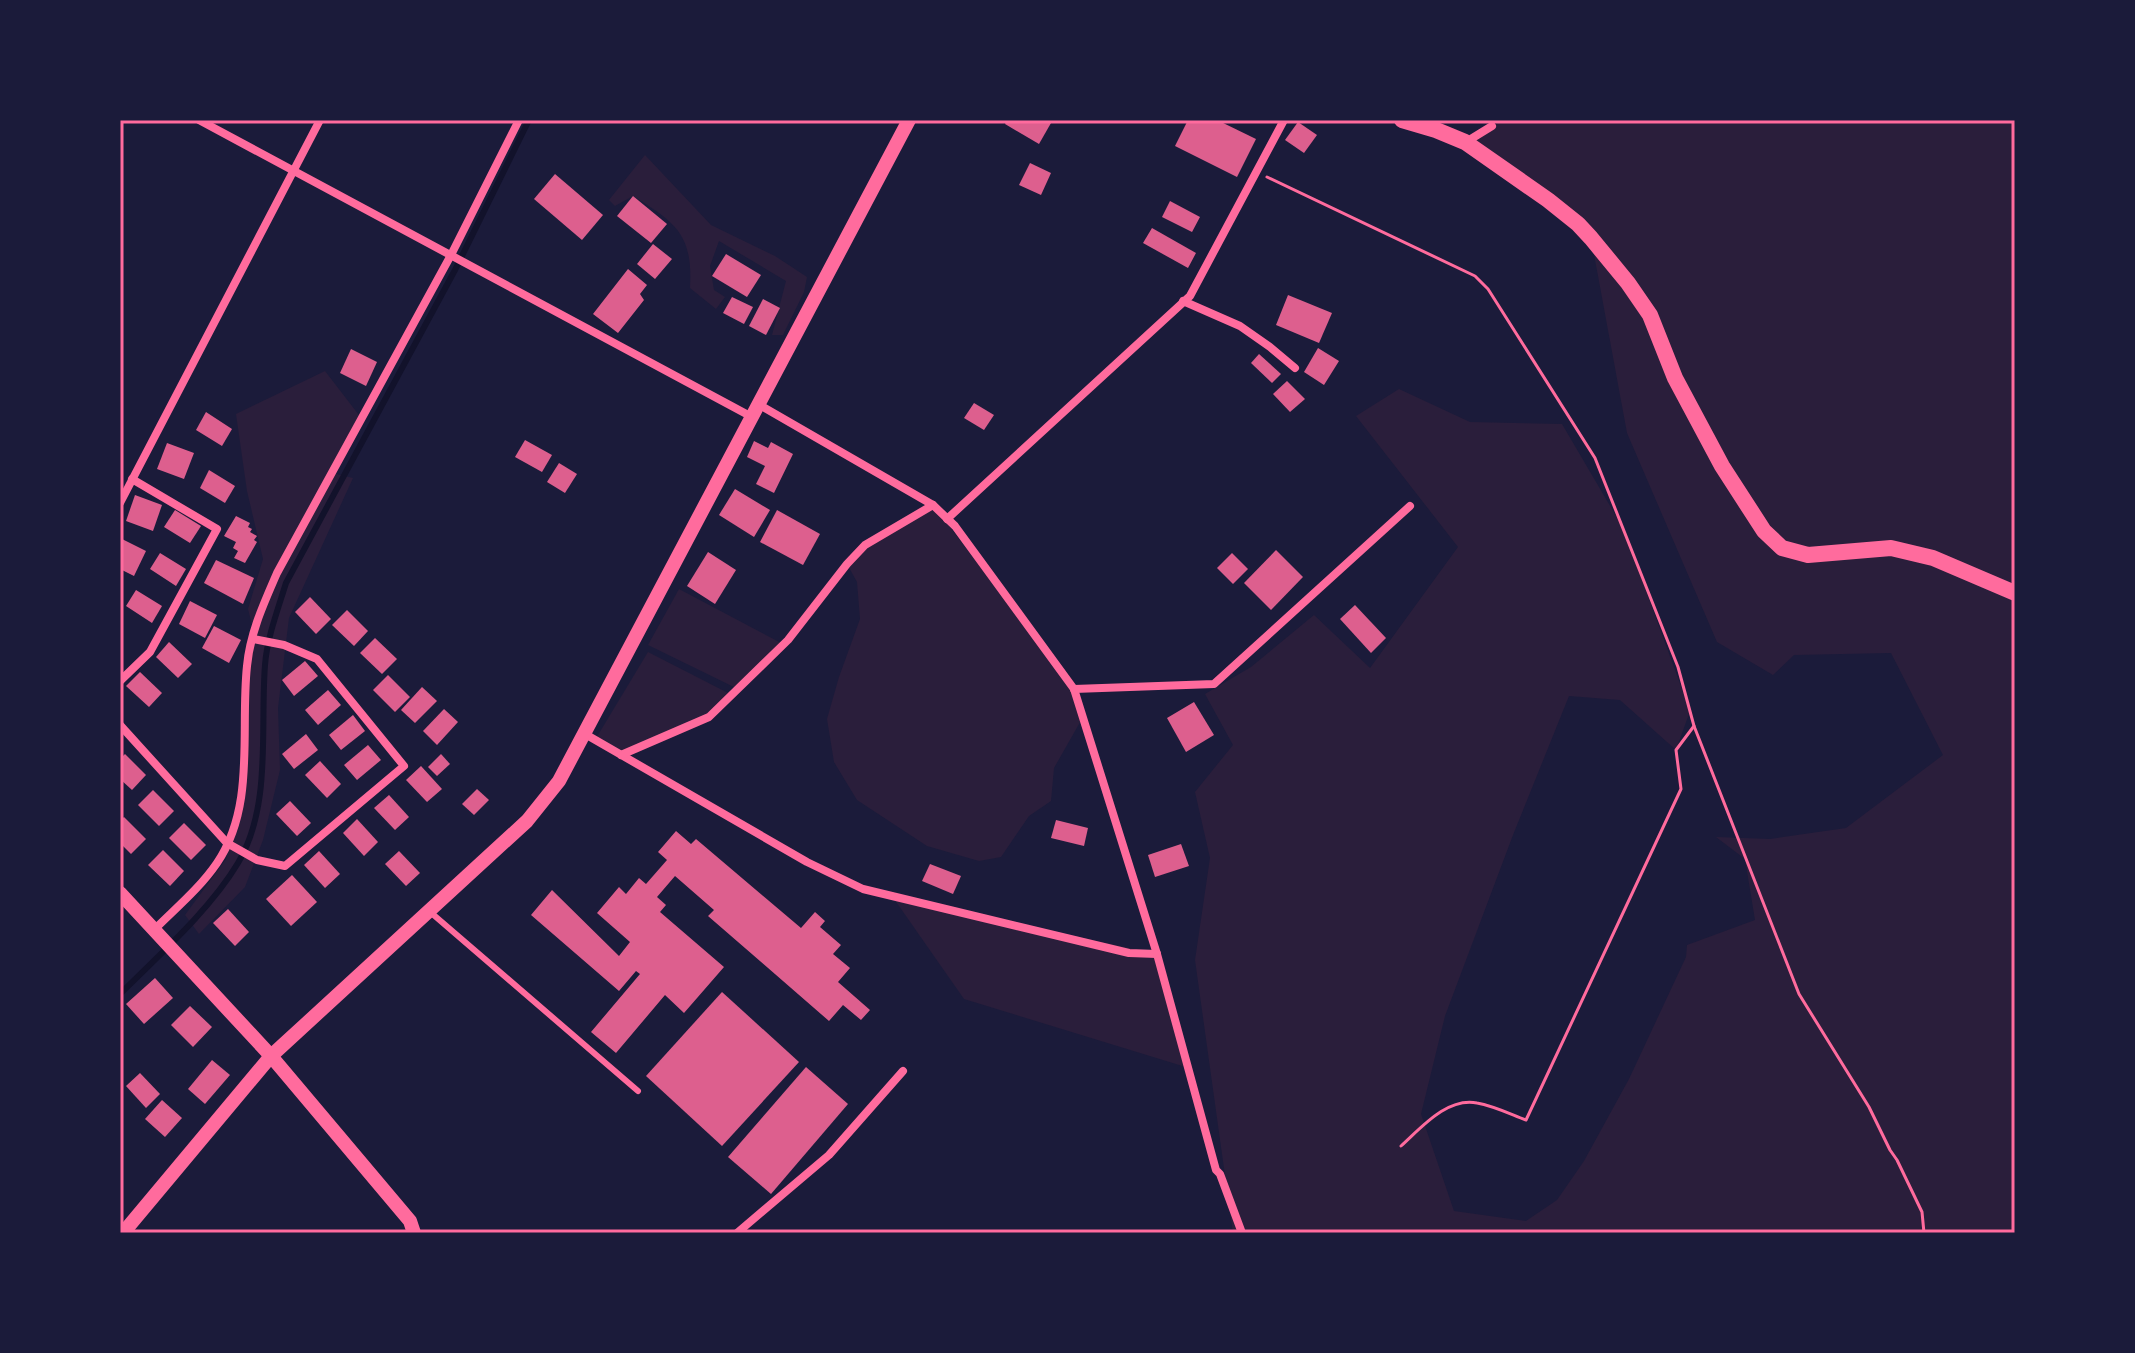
<svg xmlns="http://www.w3.org/2000/svg" width="2135" height="1353" viewBox="0 0 2135 1353" font-family="Karla,sans-serif">
	<style>
		.green { fill: #2a1e3b }
		.lines { fill: none; stroke-linecap: round; stroke-linejoin: round }
		.stream { stroke: #12122b; stroke-width: 6 }
		.building { fill: #dd5f8e }
		.path { stroke: #ff6b9d; stroke-width: 3 }
		.service { stroke: #ff6b9d; stroke-width: 6 }
		.minor { stroke: #ff6b9d; stroke-width: 8 }
		.tertiary { stroke: #ff6b9d; stroke-width: 14 }
		.secondary { stroke: #ff6b9d; stroke-width: 16 }
		.neatline { fill: none; stroke: #ff6b9d; stroke-width: 3 }
	</style>
	<rect width="100%" height="100%" fill="#1b1b3a"/>
	<g class="green">
		<path d="M1503 120H2015V1233H1233L1195 960 1210 858 1195 792 1233 745 1205 694 1251 667 1314 615 1370 668 1458 547 1356 416 1399 389 1470 422 1562 424 1623 528 1690 711 1676 750 1620 700 1569 696 1513 835 1445 1016 1421 1114 1454 1211 1526 1221 1557 1200 1584 1161 1629 1079 1686 957 1687 945 1755 920 1745 859 1716 837 1770 839 1846 828 1943 755 1891 653 1794 655 1773 675 1717 642 1627 433 1591 238 1465 142Z"/>
		<path d="M645 155 711 225 775 256 807 277 804 292 783 335H772L786 281 719 241 710 266 714 290 725 297 716 309 690 288C693 234 676 223 633 196L615 206 609 200Z"/>
		<path d="M325 371 362 419 332 473 353 478 289 618 278 708 280 770 263 840 245 887 199 934 185 915 226 859 240 800 247 669 254 633 248 609 263 559 247 491 236 414Z"/>
		<path d="M933 505 1074 689 1083 717 1054 768 1051 801 1029 816 1001 857 979 861 927 846 857 800 834 762 827 719 839 677 860 619 857 582 847 564 865 545Z"/>
		<path d="M679 589 783 644 738 689 648 645Z"/>
		<path d="M648 652 732 695 703 719 621 755 595 740Z"/>
		<path d="M892 896 1157 954 1189 1068 964 999Z"/>
	</g>
	<g class="lines">
		<path class="stream" d="M120 994C159 955 210 910 238 863 272 806 260 729 265 665 267 638 278 609 286 583L455 270 529 120"/>
	</g>
	<g class="building">
		<path d="M1007 120H1046L1051 123 1039 144 1005 124Z"/>
		<path d="M1188 120H1217L1256 139 1237 177 1175 146Z"/>
		<path d="M1298 122 1317 135 1304 153 1285 140Z"/>
		<path d="M1030 163 1051 173 1041 195 1019 185Z"/>
		<path d="M555 174 603 215 582 240 534 199Z"/>
		<path d="M633 196 667 224 651 243 617 216Z"/>
		<path d="M1170 201 1200 217 1192 232 1162 217Z"/>
		<path d="M1152 228 1196 253 1188 268 1143 243Z"/>
		<path d="M653 244 672 259 655 279 637 264Z"/>
		<path d="M726 254 761 275 747 297 712 276Z"/>
		<path d="M628 269 647 285 640 294 644 300 618 333 593 314Z"/>
		<path d="M1288 295 1332 313 1319 343 1276 325Z"/>
		<path d="M732 297 753 307 744 324 723 313Z"/>
		<path d="M763 299 780 308 766 335 749 326Z"/>
		<path d="M1318 348 1339 361 1324 385 1304 372Z"/>
		<path d="M351 349 377 362 366 386 340 373Z"/>
		<path d="M1259 354 1281 374 1272 383 1251 363Z"/>
		<path d="M1287 381 1305 399 1290 412 1273 394Z"/>
		<path d="M974 403 994 415 984 430 964 418Z"/>
		<path d="M206 412 232 429 222 446 196 430Z"/>
		<path d="M525 440 552 455 542 472 515 457Z"/>
		<path d="M754 441 768 448 771 442 793 454 774 493 756 484 765 466 747 457Z"/>
		<path d="M167 443 194 453 184 479 157 469Z"/>
		<path d="M559 463 577 474 565 493 547 482Z"/>
		<path d="M209 470 235 486 225 503 200 488Z"/>
		<path d="M735 489 770 510 754 537 719 515Z"/>
		<path d="M135 495 162 505 153 531 126 521Z"/>
		<path d="M175 510 201 526 190 543 164 527Z"/>
		<path d="M777 510 820 534 803 565 760 542Z"/>
		<path d="M236 516 250 523 248 527 252 529 250 532 257 536 254 540 257 542 245 563 234 558 238 551 233 548 236 542 224 536Z"/>
		<path d="M120 538 146 551 134 576 120 569Z"/>
		<path d="M1276 550 1303 577 1271 610 1244 583Z"/>
		<path d="M708 552 736 570 715 604 687 586Z"/>
		<path d="M160 553 186 569 176 586 150 569Z"/>
		<path d="M1232 553 1248 569 1233 584 1217 568Z"/>
		<path d="M216 560 254 578 243 604 204 583Z"/>
		<path d="M136 590 162 606 152 623 126 606Z"/>
		<path d="M310 597 331 619 316 634 295 612Z"/>
		<path d="M190 601 217 615 205 638 179 624Z"/>
		<path d="M1355 605 1386 638 1371 653 1340 619Z"/>
		<path d="M347 610 368 631 354 646 332 625Z"/>
		<path d="M214 626 241 640 229 663 202 648Z"/>
		<path d="M375 638 397 659 382 674 360 653Z"/>
		<path d="M169 642 192 664 178 678 156 657Z"/>
		<path d="M305 661 318 676 294 696 282 680Z"/>
		<path d="M140 672 162 693 149 707 126 686Z"/>
		<path d="M388 675 410 697 395 712 373 690Z"/>
		<path d="M422 687 437 701 415 723 401 710Z"/>
		<path d="M328 690 341 705 318 725 305 710Z"/>
		<path d="M1194 702 1214 735 1186 752 1167 718Z"/>
		<path d="M444 709 458 722 437 745 423 731Z"/>
		<path d="M353 715 365 731 341 750 329 735Z"/>
		<path d="M306 734 318 750 294 769 282 754Z"/>
		<path d="M368 745 381 760 357 780 344 765Z"/>
		<path d="M125 754 146 775 132 790 120 779V759Z"/>
		<path d="M441 754 450 764 437 776 428 767Z"/>
		<path d="M320 761 341 784 327 798 305 775Z"/>
		<path d="M421 766 442 789 427 802 406 780Z"/>
		<path d="M477 789 489 800 474 815 462 804Z"/>
		<path d="M153 790 174 811 159 826 138 805Z"/>
		<path d="M389 795 409 817 395 830 374 808Z"/>
		<path d="M290 801 311 823 297 836 276 814Z"/>
		<path d="M124 817 146 839 131 854 120 843V821Z"/>
		<path d="M357 819 378 842 364 856 343 833Z"/>
		<path d="M1056 820 1088 828 1084 846 1051 838Z"/>
		<path d="M184 823 206 845 191 860 169 838Z"/>
		<path d="M676 831 691 844 696 839 801 928 815 912 825 921 820 927 841 945 833 954 850 968 838 982 870 1010 861 1020 843 1005 829 1021 708 916 714 910 675 876 657 897 666 905 660 912 724 967 684 1013 665 995 616 1053 591 1032 640 974 636 971 619 991 531 915 552 890 619 956 630 942 597 913 619 887 626 894 639 878 646 884 667 860 658 852Z"/>
		<path d="M1181 844 1189 866 1155 877 1148 855Z"/>
		<path d="M163 850 184 871 170 886 148 865Z"/>
		<path d="M319 851 340 874 325 888 304 865Z"/>
		<path d="M399 851 420 873 406 886 385 864Z"/>
		<path d="M930 864 961 876 953 894 922 881Z"/>
		<path d="M292 875 317 902 291 926 266 899Z"/>
		<path d="M228 909 249 932 235 946 213 923Z"/>
		<path d="M155 978 173 998 144 1024 126 1004Z"/>
		<path d="M722 992 799 1062 722 1146 646 1076Z"/>
		<path d="M190 1006 212 1027 193 1047 171 1025Z"/>
		<path d="M212 1060 230 1075 205 1104 188 1089Z"/>
		<path d="M806 1067 848 1104 771 1194 728 1157Z"/>
		<path d="M140 1073 160 1094 146 1108 126 1086Z"/>
		<path d="M162 1100 182 1118 165 1137 145 1119Z"/>
	</g>
	<g class="lines">
		<g class="path">
			<path d="M1267 177 1475 276 1488 289 1595 458 1678 667 1694 726 1676 750 1681 789 1526 1120C1510 1114 1494 1106 1477 1103 1447 1097 1421 1128 1401 1146"/>
			<path d="M1694 726 1799 994 1869 1107 1890 1150 1897 1160 1922 1212 1924 1233"/>
		</g>
		<path class="service" d="M429 911 638 1091"/>
		<g class="minor">
			<path d="M199 120 752 417"/>
			<path d="M1466 142 1492 126"/>
			<path d="M1183 301 1240 326 1270 347 1295 368"/>
			<path d="M758 404 933 505 955 526 1074 689 1157 954 1216 1170 1220 1174 1242 1233"/>
			<path d="M120 503 320 120"/>
			<path d="M947 519 1190 296 1284 120"/>
			<path d="M120 681 150 652 217 529 132 479"/>
			<path d="M1074 689 1214 684 1410 506"/>
			<path d="M120 725 227 843 257 860 285 866 404 766 317 659 284 645 253 639"/>
			<path d="M585 734 807 862 863 889 1129 953 1157 954"/>
			<path d="M621 755 709 717 788 640 847 564 865 545 933 505"/>
			<path d="M154 930C176 908 200 888 217 863 256 805 240 731 247 666 250 633 264 603 277 573L451 255 519 120"/>
			<path d="M737 1233 829 1155 903 1071"/>
		</g>
		<g class="tertiary">
			<path d="M120 893 271 1056 410 1221 414 1233"/>
			<path d="M123 1233 271 1056 527 821 559 781 909 120"/>
		</g>
		<path class="secondary" d="M1402 120 1436 130 1465 142 1548 200 1578 224 1591 238 1628 283 1650 315 1675 378 1722 466 1764 531 1782 548 1808 555 1891 548 1933 558 2015 593"/>
	</g>
	<rect width="2135" height="1353" fill="none" stroke="#1b1b3a" stroke-width="244"/>
	<rect x="122" y="122" width="1891" height="1109" class="neatline"/>
</svg>
